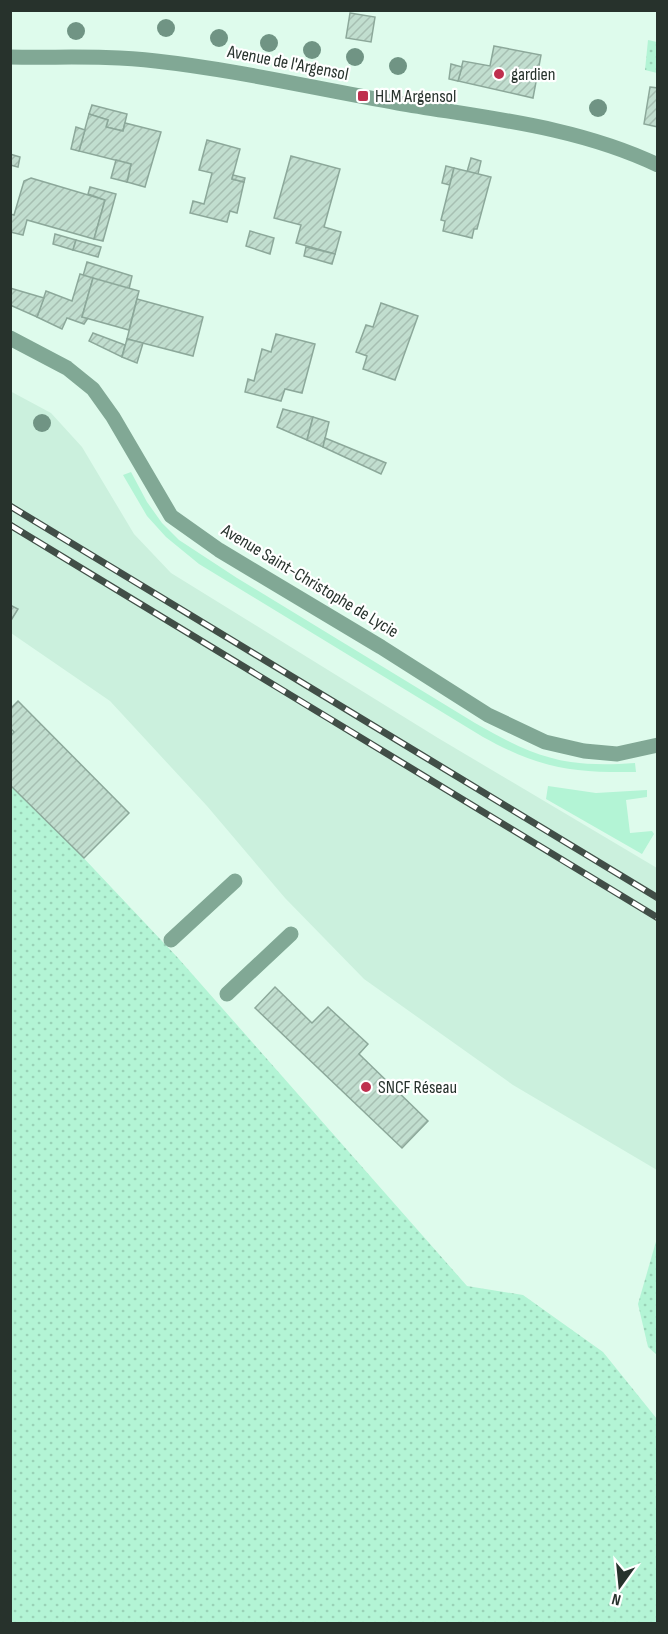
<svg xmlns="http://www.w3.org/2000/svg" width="668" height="1634" viewBox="0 0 668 1634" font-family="'Sofia Sans Condensed',sans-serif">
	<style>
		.built { fill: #cbf0dd }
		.grass { fill: url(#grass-dots) }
		.garden { fill: #b3f4d5 }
		.building { fill: url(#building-hatch); stroke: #8ca89a; stroke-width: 1.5 }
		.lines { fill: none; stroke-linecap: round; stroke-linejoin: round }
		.minor { stroke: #81a895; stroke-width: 15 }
		.rail-casing { stroke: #414e47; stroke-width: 7 }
		.rail { stroke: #fff; stroke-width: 4.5; stroke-dasharray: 14; stroke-linecap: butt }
		.tree { fill: #709484 }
		.poi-dot { fill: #bf2f4e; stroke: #fff; stroke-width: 2 }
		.labels { text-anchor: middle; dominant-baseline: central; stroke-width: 4.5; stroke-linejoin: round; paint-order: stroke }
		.street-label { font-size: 18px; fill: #27322c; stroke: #fff }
		.poi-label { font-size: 18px; fill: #27322c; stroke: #fff; text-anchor: start }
	</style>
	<defs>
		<pattern id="grass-dots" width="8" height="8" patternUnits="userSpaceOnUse" patternTransform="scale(1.5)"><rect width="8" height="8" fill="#b3f4d5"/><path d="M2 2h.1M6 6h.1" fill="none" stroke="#9ad2b7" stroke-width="1.8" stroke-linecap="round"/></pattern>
		<pattern id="building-hatch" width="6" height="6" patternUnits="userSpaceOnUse" patternTransform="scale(1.5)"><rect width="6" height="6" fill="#c1decf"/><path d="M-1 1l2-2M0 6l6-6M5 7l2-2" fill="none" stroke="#a6bfb2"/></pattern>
	</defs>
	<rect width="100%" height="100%" fill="#defbec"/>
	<path class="built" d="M10 391 51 413 82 447 134 534 171 573 438 738 657 868V1170L513 1085 364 979 285 898 207 806 110 701 11 633Z"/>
	<g class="grass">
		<path d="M648 40 657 42V73L645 70Z"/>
		<path d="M10 780 178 958 467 1286 523 1295 603 1352 657 1419V1623H11Z"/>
		<path d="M657 1238V1355L648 1347 638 1304Z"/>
	</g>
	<g class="garden">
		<path d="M131 472 147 502 162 523 179 540 237 578 475 723C536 758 565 768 635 763L636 772C572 773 539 768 483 737L199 564 166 537 147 516 123 475Z"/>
		<path d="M548 786 596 793 647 790V797L626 800 630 833 652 831 654 834 642 854 546 799Z"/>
	</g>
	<g class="building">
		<path d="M350 13 375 17 371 42 346 38Z"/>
		<path d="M494 46 541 55 533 98 458 81 463 61 490 66Z"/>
		<path d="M451 64 462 67 458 81 449 79Z"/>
		<path d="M650 87 658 88V127L644 124Z"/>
		<path d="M92 105 127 114 123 131 106 127 108 120 89 114Z"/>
		<path d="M89 114 108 120 106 127 123 131 125 123 161 132 145 187 127 182 131 164 79 151Z"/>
		<path d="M76 127 85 130 79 151 71 149Z"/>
		<path d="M207 140 240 149 232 179 244 182 237 213 230 211 227 222 190 213 193 201 204 204 212 173 199 170Z"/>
		<path d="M10 154 20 157 18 167 10 165Z"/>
		<path d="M291 156 340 169 324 227 341 232 335 254 296 243 301 225 274 218Z"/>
		<path d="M471 158 481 161 478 174 467 172Z"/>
		<path d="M116 160 131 164 127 182 111 178Z"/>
		<path d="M446 166 454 168 450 185 442 183Z"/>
		<path d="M454 168 491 177 477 229H474L472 238 443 231 445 221 441 220Z"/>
		<path d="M233 175 245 178 244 182 232 179Z"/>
		<path d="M31 178 105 200 94 239 27 220 23 235 10 232V214L14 215 24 181Z"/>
		<path d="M90 187 116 194 103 241 94 239 105 200 88 194Z"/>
		<path d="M250 231 274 238 270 254 246 246Z"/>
		<path d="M55 234 76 240 73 250 53 244Z"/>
		<path d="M76 240 101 247 98 257 73 250Z"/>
		<path d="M306 247 335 254 332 264 304 256Z"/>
		<path d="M87 262 132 276 129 289 83 276Z"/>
		<path d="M80 274 93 278 82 317 88 318 84 324 67 318 62 329 37 317 46 291 72 301Z"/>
		<path d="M93 278 139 291 129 330 82 317Z"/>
		<path d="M10 288 44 298 37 317 10 305Z"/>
		<path d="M137 299 203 317 193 356 127 339Z"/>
		<path d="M381 303 418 316 395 380 363 369 367 356 356 352 366 325 373 327Z"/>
		<path d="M93 333 125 345 122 357 89 341Z"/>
		<path d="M276 334 315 344 302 393 285 389 281 401 245 392 248 379 254 381 262 349 271 352Z"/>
		<path d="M127 339 143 343 137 363 122 357Z"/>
		<path d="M283 409 313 417 307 440 277 427Z"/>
		<path d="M313 417 329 422 323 447 307 440Z"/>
		<path d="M325 438 386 463 381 474 323 447Z"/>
		<path d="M10 605 18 609 10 622Z"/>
		<path d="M18 701 129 813 84 858 10 785V736L14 732 10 728V709Z"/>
		<path d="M275 987 312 1023 328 1007 368 1044 359 1054 428 1121 402 1148 255 1008Z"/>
	</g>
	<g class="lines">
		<g class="minor">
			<path d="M10 57C59 58 108 55 156 61 237 70 317 89 398 103 486 118 576 126 658 165"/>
			<path d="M10 338 67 368 93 389 113 417 171 516 219 550 381 647 488 715 545 742 584 751 617 754 658 745"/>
			<path d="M171 940 235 881"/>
			<path d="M227 994 291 934"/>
		</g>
		<defs>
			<g id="rail">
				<path d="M10 506 658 898"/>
				<path d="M10 525 658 918"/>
			</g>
		</defs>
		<use href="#rail" class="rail-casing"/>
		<use href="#rail" class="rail"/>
	</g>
	<g class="tree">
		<circle cx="166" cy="28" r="9"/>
		<circle cx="76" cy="31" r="9"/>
		<circle cx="219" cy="38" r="9"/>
		<circle cx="269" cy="43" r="9"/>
		<circle cx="312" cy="50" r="9"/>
		<circle cx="355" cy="57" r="9"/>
		<circle cx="398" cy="66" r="9"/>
		<circle cx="598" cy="108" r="9"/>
		<circle cx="42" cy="423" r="9"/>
	</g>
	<g class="poi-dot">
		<circle cx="499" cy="74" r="6"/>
		<rect x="357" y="90" width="12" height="12" rx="3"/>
		<circle cx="366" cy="1087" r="6"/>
	</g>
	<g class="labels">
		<g class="street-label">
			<text transform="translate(288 63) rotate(11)">Avenue de l'Argensol</text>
			<text transform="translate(310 581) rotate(31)">Avenue Saint-Christophe de Lycie</text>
		</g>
		<g class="poi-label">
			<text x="511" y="74">gardien</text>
			<text x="375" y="96">HLM Argensol</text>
			<text x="378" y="1087">SNCF Réseau</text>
		</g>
	</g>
	<rect width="668" height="1634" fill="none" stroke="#27322c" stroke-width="24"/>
	<g transform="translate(620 1586) rotate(195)" stroke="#ffffff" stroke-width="4.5" paint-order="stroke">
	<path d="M0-4.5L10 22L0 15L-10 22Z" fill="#27322c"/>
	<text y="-9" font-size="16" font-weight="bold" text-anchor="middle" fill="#27322c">N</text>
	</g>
</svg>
